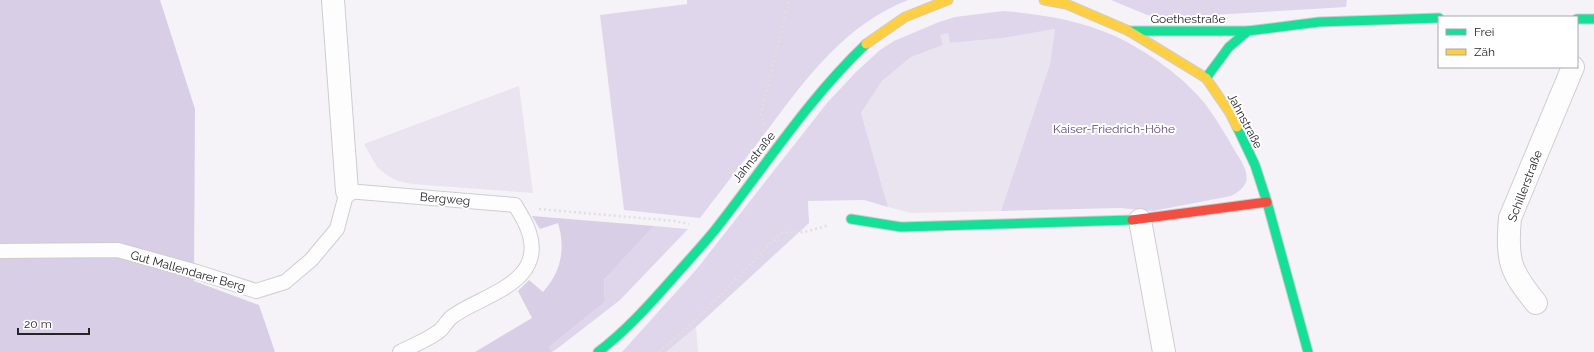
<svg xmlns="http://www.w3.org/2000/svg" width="1594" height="352" viewBox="0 0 1594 352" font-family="Raleway,sans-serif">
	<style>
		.built { fill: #e9e4ef }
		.green { fill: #dfd6eb }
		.forest { fill: #d8cee6 }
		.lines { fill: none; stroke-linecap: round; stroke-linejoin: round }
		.lane-casing { stroke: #cecdd0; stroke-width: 16 }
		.street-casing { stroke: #cecdd0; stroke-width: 24 }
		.fast-casing { stroke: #cecdd0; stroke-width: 11 }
		.slow-casing { stroke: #cecdd0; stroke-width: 11 }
		.jam-casing { stroke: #cecdd0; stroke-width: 11 }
		.path { stroke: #e0dfe1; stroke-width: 2.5; stroke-dasharray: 2 3; stroke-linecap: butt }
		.lane { stroke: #fefdfe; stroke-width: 14 }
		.street { stroke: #fefdfe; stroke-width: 22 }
		.fast { stroke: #16e098; stroke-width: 9 }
		.slow { stroke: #ffcf43; stroke-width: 9 }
		.jam { stroke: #f24e42; stroke-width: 9 }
		.labels { text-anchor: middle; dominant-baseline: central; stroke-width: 4; stroke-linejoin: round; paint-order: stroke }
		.street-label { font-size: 12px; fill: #262428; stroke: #fff }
		.park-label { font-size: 12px; fill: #5e467b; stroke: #fff }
	</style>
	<rect width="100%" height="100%" fill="#f5f3f8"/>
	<g class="built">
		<path d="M1055 29 1050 64 1001 211 911 213 888 207 861 113 882 81 911 57 943 45 940 35 949 32 950 43 1003 38Z"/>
		<path d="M519 86 533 193 412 184 398 181 388 176 377 167 364 144Z"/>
		<path d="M696 327 698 352H666Z"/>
	</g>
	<g class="green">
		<path d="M687 0H908C845 25 808 76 769 128 746 158 723 188 700 218L624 210 600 15 687 4Z"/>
		<path d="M1111 0H1347L1346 7 1160 18 1147 15Z"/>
		<path d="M1003 11C1042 14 1079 20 1115 36 1148 52 1183 76 1206 105 1217 120 1226 135 1235 151 1240 159 1249 171 1246 182 1244 188 1237 193 1231 196L1153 211 1120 208 1001 211 1050 64 1055 29 1003 38 950 43 948 33 940 35 943 45 911 57 882 81 861 113 888 207 864 200 808 201 809 223 696 327 666 352H622L696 270 827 103 856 72 880 50 894 41 939 22 955 17Z"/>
		<path d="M654 226 688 229 620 300 558 348 552 352 549 347 605 302 604 280Z"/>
	</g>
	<g class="forest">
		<path d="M0 0H160L195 109 194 281 259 305 275 352H0Z"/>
		<path d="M532 216 654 226 604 280 605 302 549 347 552 352H475L532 318 518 291 529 280 543 292C561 272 566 249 558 223L540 229Z"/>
	</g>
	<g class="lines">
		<defs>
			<path id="lane" d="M0 251 118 250 197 272 256 291 285 282 311 260 337 229 347 191 515 205C519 212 524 219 527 227 550 282 484 294 453 316 447 320 444 328 438 332 427 340 412 346 400 352"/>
			<g id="street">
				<path d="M333 0 347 191"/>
				<path d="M1140 220 1164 352"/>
				<path d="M1536 303C1510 271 1506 260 1510 218L1573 67"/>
			</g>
			<g id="fast">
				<path d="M1577 19H1594"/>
				<path d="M1129 31H1248"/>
				<path d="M1206 78 1229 47 1248 31 1319 22 1439 18"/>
				<path d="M1237 127 1255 165 1267 202 1308 352"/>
				<path d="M851 219 901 227 1132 220"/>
				<path d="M598 352C626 331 650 304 673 278 687 262 702 246 715 230 764 168 808 99 866 44"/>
			</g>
			<g id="slow">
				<path d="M1044 0 1066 4 1129 31 1206 78 1230 113 1237 127"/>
				<path d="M866 44 905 17 948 0"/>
			</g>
			<path id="jam" d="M1132 220 1267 202"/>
		</defs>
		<use href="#lane" class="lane-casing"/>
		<use href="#street" class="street-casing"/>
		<use href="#fast" class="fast-casing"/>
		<use href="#slow" class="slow-casing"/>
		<use href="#jam" class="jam-casing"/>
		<g class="path">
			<path d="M764 125 761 114 789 0"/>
			<path d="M539 209 675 221 689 224"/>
			<path d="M659 352 693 323 781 233 805 232 829 225"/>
		</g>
		<use href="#lane" class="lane"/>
		<use href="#street" class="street"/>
		<use href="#fast" class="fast"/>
		<use href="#slow" class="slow"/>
		<use href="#jam" class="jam"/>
	</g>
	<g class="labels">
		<g class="street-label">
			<text x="1188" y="19">Goethestraße</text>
			<text transform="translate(1245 121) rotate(62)">Jahnstraße</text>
			<text transform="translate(754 157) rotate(-52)">Jahnstraße</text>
			<text transform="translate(1525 186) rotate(-69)">Schillerstraße</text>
			<text transform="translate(445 199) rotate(5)">Bergweg</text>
			<text transform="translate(188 271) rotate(16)">Gut Mallendarer Berg</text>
		</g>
		<g class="park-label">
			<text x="1114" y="129">Kaiser-Friedrich-Höhe</text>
		</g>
	</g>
	<rect x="1438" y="16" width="140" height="52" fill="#ffffff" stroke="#a8a7a9"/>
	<rect x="1446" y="29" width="20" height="6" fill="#16e098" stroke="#a8a7a9"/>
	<text x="1474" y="36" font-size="12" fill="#262428">Frei</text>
	<rect x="1446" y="49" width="20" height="6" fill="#ffcf43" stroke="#a8a7a9"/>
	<text x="1474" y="56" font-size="12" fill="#262428">Zäh</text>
	<path d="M18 328v6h71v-6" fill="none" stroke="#262428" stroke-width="2"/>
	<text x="24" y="328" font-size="12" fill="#262428" stroke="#ffffff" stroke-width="3" paint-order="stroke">20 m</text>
</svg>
